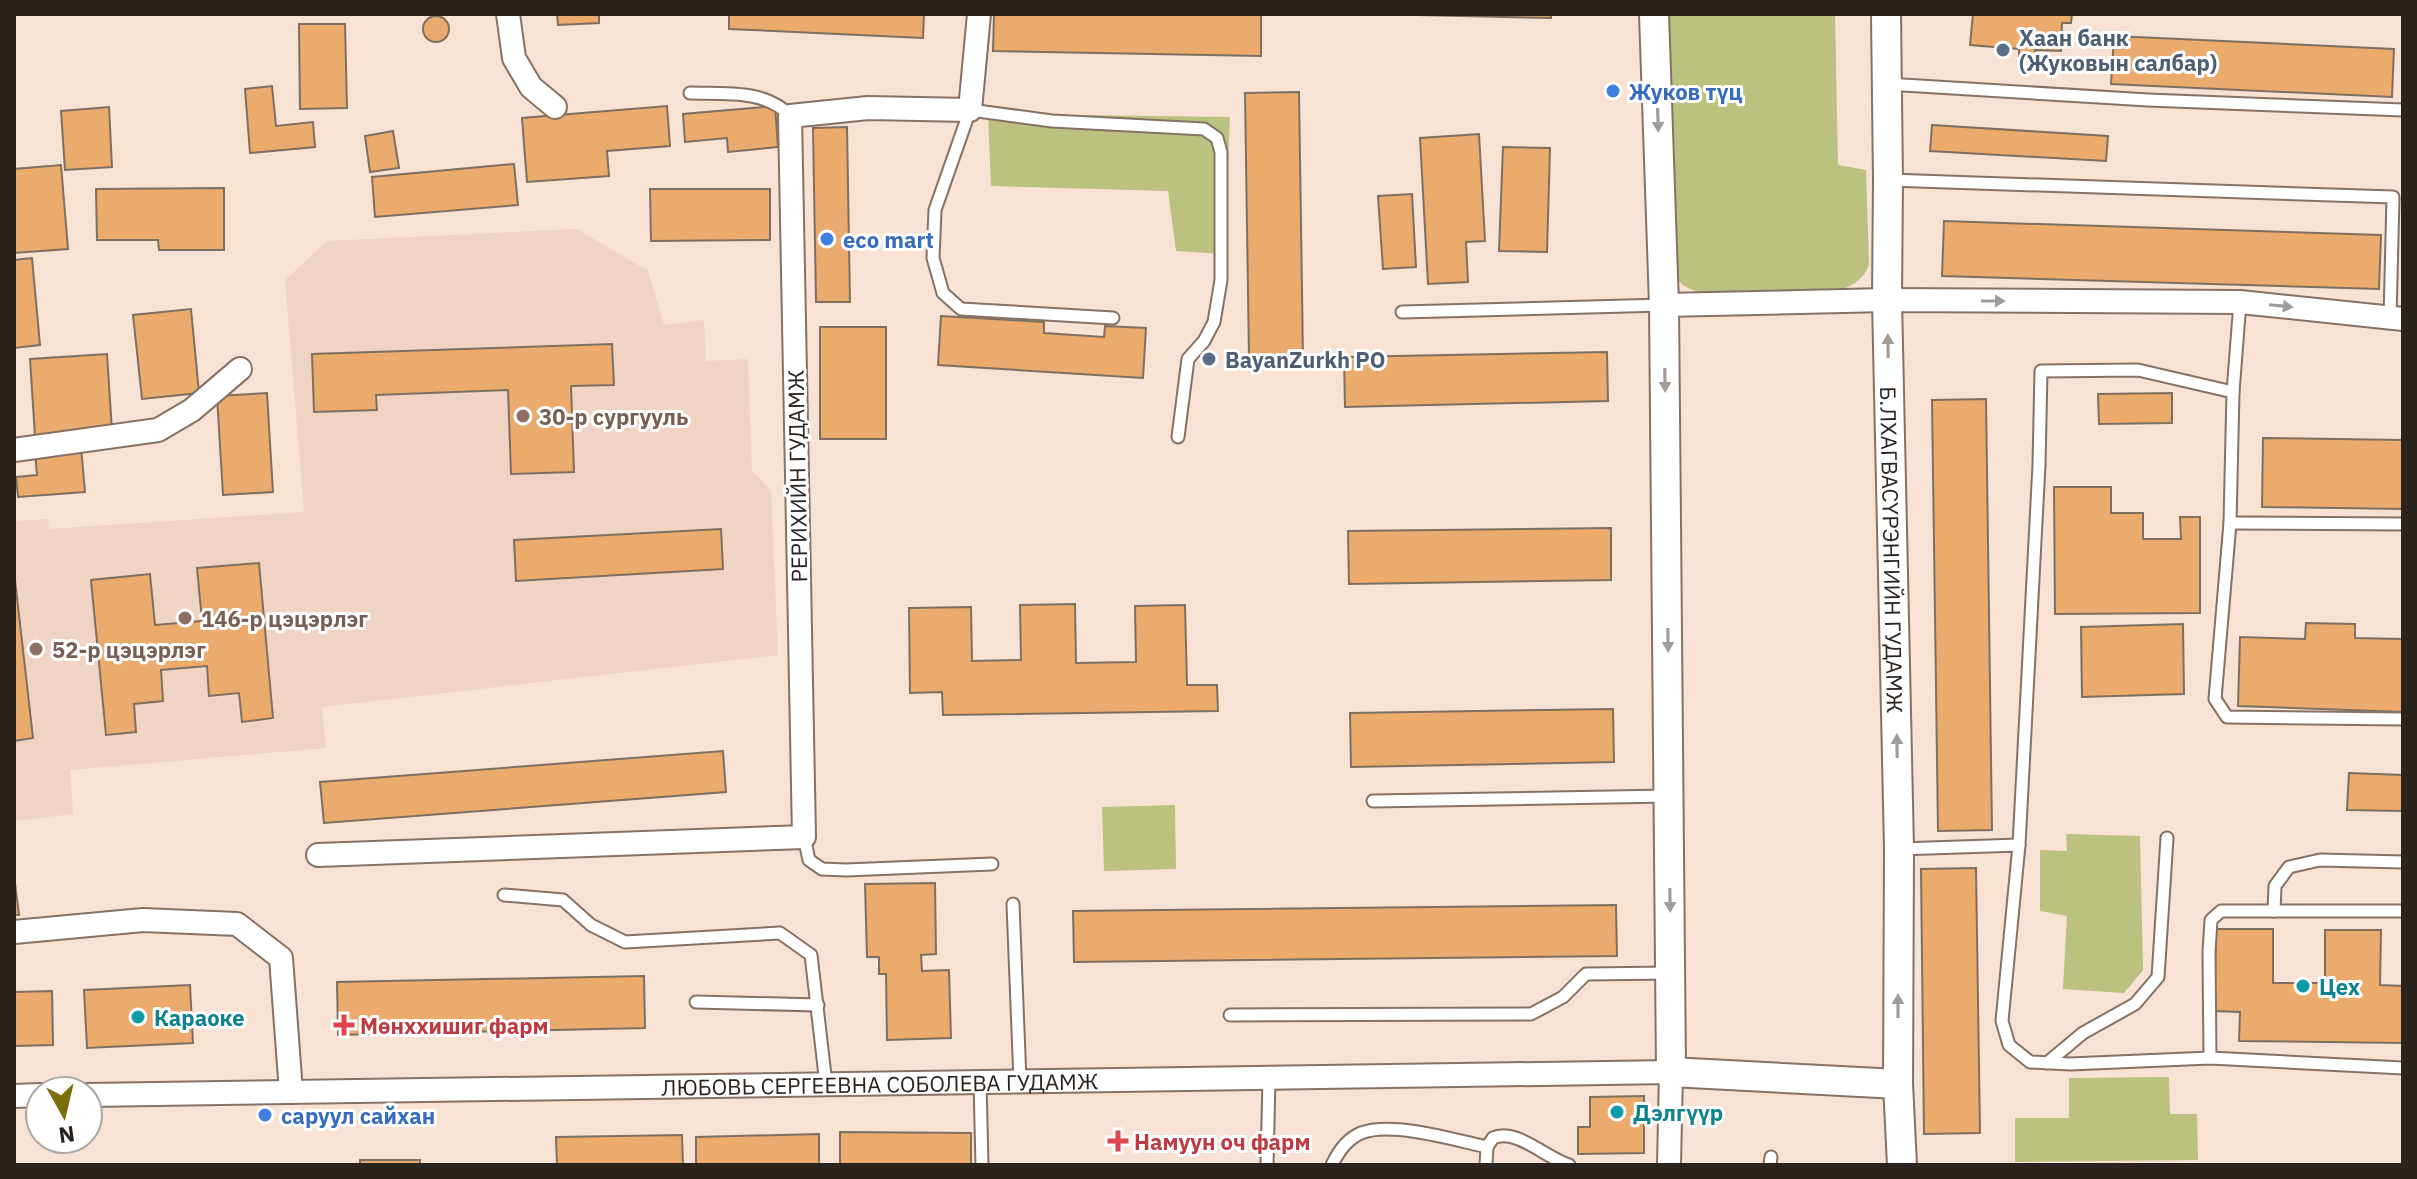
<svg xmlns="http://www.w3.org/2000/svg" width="2417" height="1179" viewBox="0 0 2417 1179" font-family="'IBM Plex Sans',sans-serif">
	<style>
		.built { fill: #f0d3c2 }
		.green { fill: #bbc17f }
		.building { fill: #eaab6c; stroke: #7f6f60; stroke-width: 2 }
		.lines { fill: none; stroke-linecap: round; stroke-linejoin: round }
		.service-casing { stroke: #857265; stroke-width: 15 }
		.minor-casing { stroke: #857265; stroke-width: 26 }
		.tertiary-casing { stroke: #857265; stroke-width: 32 }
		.service { stroke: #fff; stroke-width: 11 }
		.minor { stroke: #fff; stroke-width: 22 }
		.tertiary { stroke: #fff; stroke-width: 28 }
		.oneway { fill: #a09c9a }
		.service-dot { fill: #5c6f8a; stroke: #fff; stroke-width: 3 }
		.shop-dot { fill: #3f7fe0; stroke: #fff; stroke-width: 3 }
		.education-dot { fill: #8d6e63; stroke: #fff; stroke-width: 3 }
		.culture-dot { fill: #0f9aa8; stroke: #fff; stroke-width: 3 }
		.health-dot { fill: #e0444e; stroke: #fff; stroke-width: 3 }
		.labels { text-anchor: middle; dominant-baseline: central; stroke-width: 6; stroke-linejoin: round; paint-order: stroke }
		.service-label { font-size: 22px; font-weight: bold; fill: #4e5e75; stroke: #fff; text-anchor: start }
		.shop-label { font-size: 22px; font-weight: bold; fill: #366cbe; stroke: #fff; text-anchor: start }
		.education-label { font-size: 22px; font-weight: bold; fill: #785e54; stroke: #fff; text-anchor: start }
		.street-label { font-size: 22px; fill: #2b231e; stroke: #fff }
		.culture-label { font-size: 22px; font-weight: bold; fill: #0d838f; stroke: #fff; text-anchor: start }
		.health-label { font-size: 22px; font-weight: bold; fill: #be3a42; stroke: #fff; text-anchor: start }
	</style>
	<rect width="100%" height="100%" fill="#f8e2d4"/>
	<path class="built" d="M577 229 648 271 664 325 704 320 706 361 748 359 752 470 771 491 778 655 322 707 326 748 70 770 73 814 14 821V521L48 519 49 529 304 512 285 280 327 241Z"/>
	<g class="green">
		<path d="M1668 14H1835L1838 165 1866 170 1869 265C1863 279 1855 284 1841 290L1699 292C1685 288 1679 284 1673 271Z"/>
		<path d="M988 114 1230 117 1224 254 1176 251 1168 191 991 186Z"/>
		<path d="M1175 805 1176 869 1104 871 1102 807Z"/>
		<path d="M2066 834 2140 836 2143 970 2124 993 2063 989 2067 916 2040 911V850L2067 851Z"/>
		<path d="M2169 1077 2170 1114H2197L2198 1160 2015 1162V1118H2069V1078Z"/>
	</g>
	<g class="building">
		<path d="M557 14H599V23L558 25Z"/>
		<path d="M729 14H924L923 38 729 29Z"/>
		<path d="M994 14H1261V56L993 51Z"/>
		<path d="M1374 14H1551V18Z"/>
		<path d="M1973 14H2072L2071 23H2062L2061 51 2035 50V58H2019V49L1970 45Z"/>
		<circle cx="436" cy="29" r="13"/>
		<path d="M299 24H345L347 108 300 109Z"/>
		<path d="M2114 36 2394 49 2392 97 2111 84Z"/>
		<path d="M272 86 276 126 313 122 315 147 250 153 245 89Z"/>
		<path d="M1299 92 1303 357 1249 358 1245 93Z"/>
		<path d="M667 106 670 146 607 151 609 176 527 182 522 118Z"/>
		<path d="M775 106 778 147 728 152 727 138 685 142 683 114Z"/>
		<path d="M109 107 112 167 65 170 61 111Z"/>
		<path d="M1932 125 2108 136 2106 161 1930 151Z"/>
		<path d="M847 127 850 302H816L813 128Z"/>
		<path d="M393 131 399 168 370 172 365 136Z"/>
		<path d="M1479 134 1485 241 1466 242 1468 282 1428 284 1420 138Z"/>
		<path d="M1503 147 1550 148 1547 252 1499 251Z"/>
		<path d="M514 164 518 205 375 217 372 177Z"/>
		<path d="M61 165 68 249 14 253V169Z"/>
		<path d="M224 188V250H159L158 240H97L96 189Z"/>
		<path d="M650 189H770V240L651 241Z"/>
		<path d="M1412 194 1416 267 1383 269 1378 196Z"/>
		<path d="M1944 221 2381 235 2379 289 1942 276Z"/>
		<path d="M32 258 40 345 14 348V260Z"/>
		<path d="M191 309 199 393 142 399 133 315Z"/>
		<path d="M941 316 1044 322V333L1104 337 1105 326 1146 328 1143 378 938 365Z"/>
		<rect x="820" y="327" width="66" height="112"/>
		<path d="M612 344 614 385 571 386 574 472 511 474 508 390 376 395 377 410 314 412 312 354Z"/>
		<path d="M1607 352 1608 401 1345 407 1344 357Z"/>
		<path d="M107 354 112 431 35 437 30 359Z"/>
		<path d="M267 393 273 492 223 495 217 396Z"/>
		<path d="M2172 393V423L2099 424 2098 394Z"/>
		<path d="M1986 399 1992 830 1938 831 1932 400Z"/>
		<path d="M2263 438 2403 440V509L2262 507Z"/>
		<path d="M81 447 85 492 18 497 16 477 37 475 35 452Z"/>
		<path d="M2054 487H2111V513H2143V539H2181L2180 517H2200V613L2055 614Z"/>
		<path d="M1611 528V580L1349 584 1348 531Z"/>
		<path d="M721 529 723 569 516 581 514 540Z"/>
		<path d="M259 563 273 718 242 722 239 693 209 696 207 666 161 670 163 701 134 704 136 732 106 735 91 580 150 574 155 625 202 621 197 568Z"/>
		<path d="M14 571 33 738 14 741Z"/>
		<path d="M1075 604 1076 663 1136 662 1135 606 1185 605 1187 685H1217L1218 711 943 715 942 692 910 693 909 608 971 607 972 661 1021 660 1020 605Z"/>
		<path d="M2306 623 2355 624V638L2403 639V712L2238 706 2240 637 2305 639Z"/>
		<path d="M2183 624 2184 694 2082 697 2081 627Z"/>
		<path d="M1613 709 1614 762 1351 767 1350 713Z"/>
		<path d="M723 751 726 792 324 823 320 782Z"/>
		<path d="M2349 773 2403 775V811L2347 810Z"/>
		<path d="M1976 868 1980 1133 1924 1134 1921 869Z"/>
		<path d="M14 875 19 915H14Z"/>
		<path d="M935 883 936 954 921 955 922 971 949 970 951 1038 887 1040 886 974H879V957H867L865 884Z"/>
		<path d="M1616 905 1617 956 1074 962 1073 911Z"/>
		<path d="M2216 929H2273V983H2325V930H2381L2380 985 2403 986V1043L2239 1041 2240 1012 2214 1011Z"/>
		<path d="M644 976 645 1028 338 1035 337 982Z"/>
		<path d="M190 985 193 1043 87 1048 84 990Z"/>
		<path d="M52 991 53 1045 14 1046V992Z"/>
		<path d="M1644 1096V1153L1578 1154V1127H1590V1097Z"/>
		<path d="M840 1132 971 1133V1165H840Z"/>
		<path d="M819 1134V1165H696V1137Z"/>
		<path d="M682 1135 683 1165H557L556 1137Z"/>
		<rect x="360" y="1160" width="60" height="5"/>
	</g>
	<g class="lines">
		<defs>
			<g id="service">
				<path d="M1887 84 2148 100 2403 110"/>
				<path d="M690 93C723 94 766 89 790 116"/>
				<path d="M1889 180 2393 197 2390 318"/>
				<path d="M1402 312 1664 305"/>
				<path d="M1113 318 961 309 943 293 933 258 935 210 970 110 1052 121 1204 129 1217 138 1221 152V280L1214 322 1204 341 1188 359 1178 437"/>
				<path d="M2233 392 2230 523 2215 699 2227 717 2403 719"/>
				<path d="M2230 523 2403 524"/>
				<path d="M1373 801 1668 796"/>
				<path d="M804 837 809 860 822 869 846 870 992 864"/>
				<path d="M2019 845 2039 465 2041 371 2138 370 2233 392 2240 302"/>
				<path d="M1899 849 2019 845 2002 1021 2009 1045 2030 1062 2070 1064 2210 1058 2403 1068"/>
				<path d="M504 895 563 900 591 925 625 942 780 933 811 955 826 1084"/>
				<path d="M1013 904 1020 1081"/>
				<path d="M2274 911 2275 886 2289 867 2320 860 2403 862"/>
				<path d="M696 1002 818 1005"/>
				<path d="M1230 1015 1531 1014 1563 997 1586 974 1670 973"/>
				<path d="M2210 1058 2209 952 2211 920 2221 911H2403"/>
				<path d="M2047 1063 2083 1033 2135 1004 2158 977 2167 838"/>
				<path d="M980 1082 982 1165"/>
				<path d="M1267 1165 1269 1078"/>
				<path d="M1332 1165C1338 1152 1347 1139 1361 1133 1392 1121 1455 1140 1487 1147"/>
				<path d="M1486 1165 1487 1147 1493 1138C1515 1127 1546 1158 1569 1165"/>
				<path d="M1770 1165 1771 1157"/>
			</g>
			<g id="minor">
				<path d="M508 14 514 58 531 87 555 107"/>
				<path d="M1664 305 1887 300 2240 302 2403 319"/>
				<path d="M14 450 158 430 192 410 240 369"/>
				<path d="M318 855 804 837 790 116 868 108 970 110 979 14"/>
				<path d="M14 932 143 920 237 924 281 958 291 1092"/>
				<path id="s1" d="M88 1095 1671 1072 1669 1165"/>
				<path d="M14 1096 40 1095"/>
			</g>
			<g id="tertiary">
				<path d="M1654 14 1664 305 1671 1072 1898 1084"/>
				<path id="s2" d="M1886 14 1888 180 1887 300 1899 849 1898 1084 1902 1165"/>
			</g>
		</defs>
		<use href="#service" class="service-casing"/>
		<use href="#minor" class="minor-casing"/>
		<use href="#tertiary" class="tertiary-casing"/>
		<use href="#service" class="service"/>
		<use href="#minor" class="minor"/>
		<use href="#tertiary" class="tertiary"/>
	</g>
	<defs><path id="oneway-solid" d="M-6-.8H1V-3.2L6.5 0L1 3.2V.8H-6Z" transform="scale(2)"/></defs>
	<g class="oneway">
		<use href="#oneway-solid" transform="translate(1658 120) rotate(88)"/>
		<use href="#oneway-solid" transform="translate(1993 301)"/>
		<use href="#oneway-solid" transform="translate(2281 306) rotate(6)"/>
		<use href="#oneway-solid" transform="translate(1888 346) rotate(-91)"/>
		<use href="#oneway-solid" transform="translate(1665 380) rotate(89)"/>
		<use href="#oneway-solid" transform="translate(1668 640) rotate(89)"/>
		<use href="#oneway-solid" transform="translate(1897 746) rotate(-91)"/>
		<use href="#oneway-solid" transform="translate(1670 900) rotate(89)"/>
		<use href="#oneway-solid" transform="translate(1898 1006) rotate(-90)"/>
	</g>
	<g class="service-dot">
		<circle cx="2003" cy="50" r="8"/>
		<circle cx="1209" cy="359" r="8"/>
	</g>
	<g class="shop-dot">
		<circle cx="1613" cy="91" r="8"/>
		<circle cx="827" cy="239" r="8"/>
		<circle cx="265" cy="1115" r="8"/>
	</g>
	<g class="education-dot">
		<circle cx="523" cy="416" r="8"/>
		<circle cx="185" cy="618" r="8"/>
		<circle cx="36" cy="649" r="8"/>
	</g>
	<g class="culture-dot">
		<circle cx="2303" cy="986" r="8"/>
		<circle cx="138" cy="1017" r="8"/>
		<circle cx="1617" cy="1112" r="8"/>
	</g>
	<g class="health-dot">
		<path d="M340 1013h8v8h8v8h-8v8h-8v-8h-8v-8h8z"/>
		<path d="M1114 1129h8v8h8v8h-8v8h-8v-8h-8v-8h8z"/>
	</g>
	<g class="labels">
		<g class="service-label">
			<text x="2019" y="37">Хаан банк<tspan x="2019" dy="25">(Жуковын салбар)</tspan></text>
			<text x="1225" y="359">BayanZurkh PO</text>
		</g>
		<g class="shop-label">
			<text x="1629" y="91">Жуков түц</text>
			<text x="843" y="239">eco mart</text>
			<text x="281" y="1115">саруул сайхан</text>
		</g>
		<g class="education-label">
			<text x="539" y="416">30-р сургууль</text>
			<text x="201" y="618">146-р цэцэрлэг</text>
			<text x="52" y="649">52-р цэцэрлэг</text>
		</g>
		<g class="street-label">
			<text transform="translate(797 476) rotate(-91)">РЕРИХИЙН ГУДАМЖ</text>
			<text stroke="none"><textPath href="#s2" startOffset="536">Б.ЛХАГВАСҮРЭНГИЙН ГУДАМЖ</textPath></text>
			<text stroke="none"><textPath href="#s1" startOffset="792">ЛЮБОВЬ СЕРГЕЕВНА СОБОЛЕВА ГУДАМЖ</textPath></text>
		</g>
		<g class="culture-label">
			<text x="2319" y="986">Цех</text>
			<text x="154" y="1017">Караоке</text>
			<text x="1633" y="1112">Дэлгүүр</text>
		</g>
		<g class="health-label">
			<text x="360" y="1025">Мөнххишиг фарм</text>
			<text x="1134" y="1141">Намуун оч фарм</text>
		</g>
	</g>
	<rect width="2417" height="1179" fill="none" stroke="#2b231e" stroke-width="32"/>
	<g transform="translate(64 1115) rotate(172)"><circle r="38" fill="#ffffff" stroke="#aaa7a5" stroke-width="2"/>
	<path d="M0-6L14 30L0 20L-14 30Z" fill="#7b6d09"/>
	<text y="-12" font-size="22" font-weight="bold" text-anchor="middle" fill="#2b231e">N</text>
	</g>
</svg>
